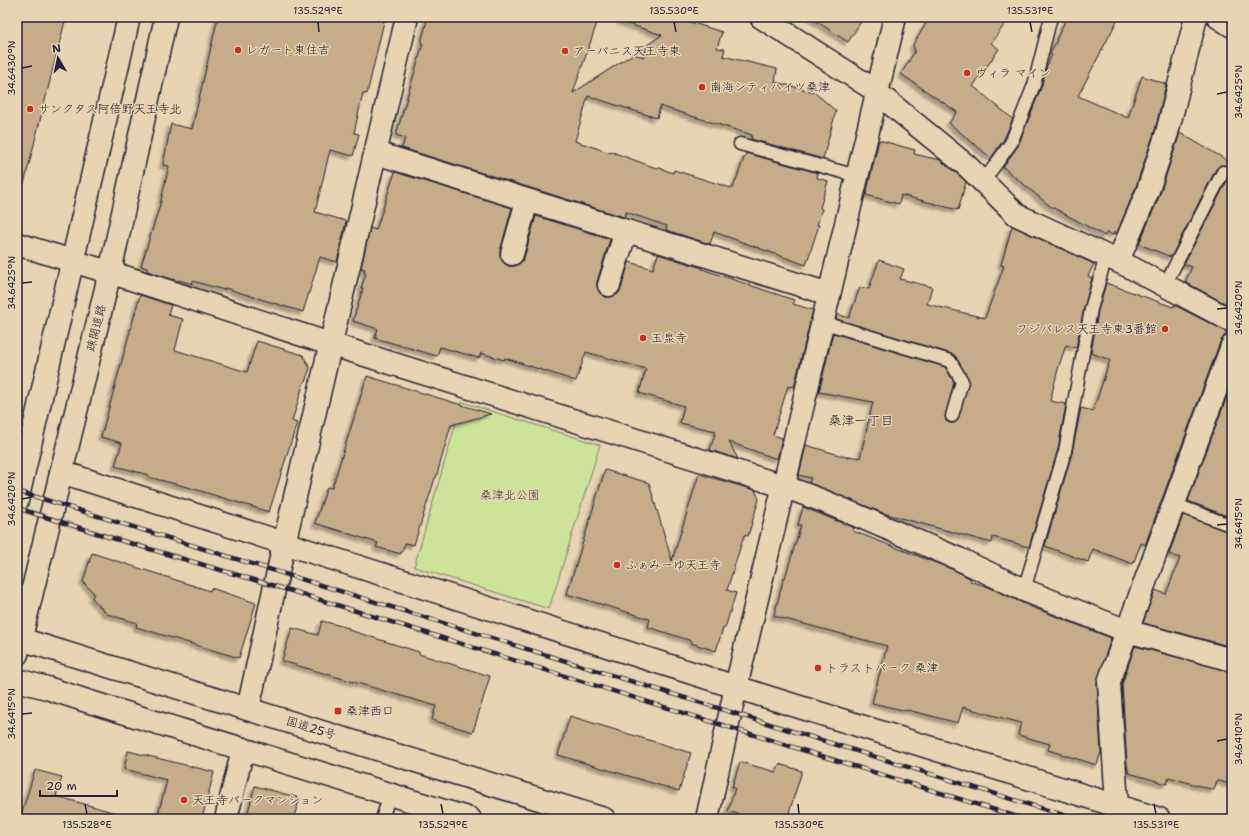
<svg xmlns="http://www.w3.org/2000/svg" width="1249" height="836" viewBox="0 0 1249 836" font-family="'Shantell Sans','Klee One',sans-serif">
	<style>
		.park { fill: #cce399; stroke: #77826a }
		.building { fill: #c4ad88; stroke: #22223b; filter: url(#shadow) }
		.lines { fill: none; stroke-linecap: round; stroke-linejoin: round }
		.lane-casing { stroke: #22223b; stroke-width: 15 }
		.street-casing { stroke: #22223b; stroke-width: 25 }
		.secondary-casing { stroke: #22223b; stroke-width: 25 }
		.primary-casing { stroke: #22223b; stroke-width: 25 }
		.highway-casing { stroke: #22223b; stroke-width: 25 }
		.lane { stroke: #e7d4b2; stroke-width: 12 }
		.street { stroke: #e7d4b2; stroke-width: 22 }
		.secondary { stroke: #e7d4b2; stroke-width: 22 }
		.primary { stroke: #e7d4b2; stroke-width: 22 }
		.highway { stroke: #e7d4b2; stroke-width: 22 }
		.rail-casing { stroke: #22223b; stroke-width: 4.5 }
		.rail { stroke: #e7d4b2; stroke-width: 3; stroke-dasharray: 9; stroke-linecap: butt }
		.ticks { fill: none; stroke: #22223b; stroke-width: 1.5 }
		.poi-dot { fill: #c8321e; stroke: #e7d4b2; stroke-width: 1.5 }
		.labels { text-anchor: middle; dominant-baseline: central; stroke-width: 3; stroke-linejoin: round; paint-order: stroke }
		.poi-label { font-size: 12px; fill: #22223b; stroke: #e7d4b2; text-anchor: start }
		.street-label { font-size: 12px; fill: #22223b; stroke: #e7d4b2 }
		.park-label { font-size: 12px; fill: #3c3f49; stroke: #e7d4b2 }
		.neighbourhood-label { font-size: 13px; fill: #22223b; stroke: #e7d4b2 }
		.neatline { fill: none; stroke: #22223b; stroke-width: 1.5 }
		.ticks-label { font-size: 10px; text-anchor: middle; fill: #22223b }
	</style>
	<defs>
		<filter id="shadow"><feDropShadow dx="-3.5" dy="3.5" stdDeviation="1" flood-color="#0004"/></filter>
	</defs>
	<rect width="100%" height="100%" fill="#e7d4b2"/>
	<filter id="ink" filterUnits="userSpaceOnUse"><feTurbulence type="fractalNoise" baseFrequency=".025" numOctaves="2"/><feDisplacementMap in="SourceGraphic" scale="8" xChannelSelector="R" yChannelSelector="G"/><feConvolveMatrix kernelMatrix="1 2 1 2 8 2 1 2 1" color-interpolation-filters="sRGB"/></filter>
	<g filter="url(#ink)">
		<path class="park" d="M462 402 600 445 549 609 414 567Z"/>
		<g class="building">
			<path d="M17 17H66L24 184H17Z"/>
			<path d="M218 17H385L367 94 363 93 354 133 359 134 353 156 330 150 315 212 346 221 337 262 320 257 303 312 225 288 224 290 193 281 192 284 179 280 178 281 147 271V268L141 266 160 205 169 166 163 165 171 124 192 129Z"/>
			<path d="M428 17H599L573 93 633 54 644 57 647 45 662 35 620 21V17H674L722 32 717 48 725 49 723 56 777 69 775 82 814 92 836 111 823 159 751 139 752 135 660 106 657 118 588 96 575 141 611 153 612 152 656 168 657 167 673 173 674 170 731 188H733L746 153 818 173 817 178 828 181 820 208 822 209 817 225H819L806 265 714 232 710 244 666 230 667 226 626 212 624 217 402 148 405 138 396 135 423 44 421 43Z"/>
			<path d="M810 17H864L848 42Z"/>
			<path d="M930 17H1010L991 43 999 49 973 86 1013 119 1004 139 991 158 949 123 957 112 901 74 915 51 913 45Z"/>
			<path d="M1067 17H1119L1078 96 1128 118 1142 76 1166 84 1155 130 1135 189 1117 233 1114 232 1113 235 1107 232 1105 236 1050 206 1003 167 1018 146 1041 88 1047 65 1052 55 1050 54 1057 40H1056Z"/>
			<path d="M1180 133 1232 163V307L1185 282 1192 267 1184 264 1230 175V171L1227 166 1222 165 1219 166 1216 169 1171 257 1139 244 1159 197Z"/>
			<path d="M879 140 915 150 914 154 940 160 959 175 966 182 958 210 901 195 899 204 866 195Z"/>
			<path d="M395 172 512 208 500 251V257L503 262 508 266H515L520 263 524 258 536 216 610 239 597 282V287L600 293 605 297H611L618 294 621 289 629 262 653 269 658 254 702 268V269L794 300 793 304 813 310 794 387 788 386 773 435 782 438 777 459 729 442 738 459 710 450 716 431 680 423 684 406 639 393 646 369 586 352 576 381 505 358 504 360 481 353 479 358 440 347 437 356 375 338 378 329 353 321 363 288H361L366 274 364 273 365 269 361 268 370 228 376 230Z"/>
			<path d="M1012 226 1094 264 1088 276 1092 278 1084 308 1076 348 1066 345 1058 369 1050 401 1066 404 1058 449 1029 547 993 537 992 543 883 513 809 483 811 478 799 475 806 445 849 458V456L860 458 873 402 819 392 833 333 945 367 954 382 945 417 946 421 950 423H954L957 421 969 380 956 357 952 354 836 319 837 314 849 318 860 287 869 289 879 260 904 269 900 279 932 287 927 304 985 318 1004 266 1001 265Z"/>
			<path d="M1106 283 1173 307 1174 305 1227 332 1220 342 1145 545 1141 543 1133 564 1093 549 1088 562 1045 546 1072 453 1081 408 1093 411 1110 360 1091 353 1098 311Z"/>
			<path d="M140 295 171 305 168 315 183 319 175 350 247 372 257 341 303 355 310 368 305 382H304L292 421 297 423 269 512 191 488 148 477 149 475 115 466 122 443 101 437Z"/>
			<path d="M367 376 491 414 451 425 436 478H435L414 545 405 543 401 554 376 547 378 543 315 523 327 487 332 488Z"/>
			<path d="M1232 383V518L1188 501Z"/>
			<path d="M605 470 649 483 672 561 699 474 755 490 759 499 748 536 744 535 727 590 736 593 725 628H723L716 651 691 643 692 641 648 627 650 619 567 594Z"/>
			<path d="M803 507 854 528 853 531 954 570 971 579 970 581 988 587 1029 606 1111 638 1097 683 1101 752 1097 765 1048 750 1050 744 1018 735 1021 723 963 707 958 723 908 710 907 711 872 703 887 646 774 616 784 577 785 578 801 525H798Z"/>
			<path d="M1183 515 1232 533V647L1143 623 1155 590 1166 594 1180 558 1169 554Z"/>
			<path d="M92 553 210 591 211 588 256 603 239 658 136 627 137 623 107 614 92 598 94 593 83 582Z"/>
			<path d="M322 621 349 628V630L419 652V654L490 676 473 732 432 720 436 706 282 661 292 628 318 635Z"/>
			<path d="M1135 646 1232 672V785L1217 780 1214 790 1169 777 1167 784 1129 773 1127 765 1122 684Z"/>
			<path d="M570 716 691 753 679 791 558 755Z"/>
			<path d="M128 751 214 772 202 819H157L167 780 124 769Z"/>
			<path d="M740 762 776 772 779 764 802 771 787 819H754L728 811 735 788 732 787Z"/>
			<path d="M35 770 62 777 56 796 116 813 115 819H20Z"/>
			<path d="M255 786 300 798 293 819H246Z"/>
		</g>
		<g class="lines">
			<defs>
				<g id="lane">
					<path d="M740 144 857 176"/>
					<path d="M983 182 1011 143 1034 85 1051 17"/>
					<path d="M1165 285 1223 172"/>
					<path d="M822 322 950 361 962 381 952 416"/>
					<path d="M1174 504 1232 526"/>
					<path d="M1024 590 1065 451 1091 309 1106 256"/>
					<path d="M382 819 390 794"/>
				</g>
				<g id="street">
					<path d="M761 17 870 87 967 166 1017 215 1130 267 1232 321"/>
					<path d="M376 153 829 294"/>
					<path d="M17 244 128 278 330 344 783 486 823 501 959 559 1024 590 1127 631 1232 660"/>
					<path d="M512 254 527 201"/>
					<path d="M1118 261 1147 193 1167 133 1196 17"/>
					<path d="M609 285 626 231"/>
					<path d="M61 472 761 695 1159 819"/>
					<path d="M248 709 284 544"/>
					<path d="M226 819 243 749"/>
					<path d="M707 819 736 687 895 17"/>
					<path d="M1118 819 1109 682 1127 631 1232 346"/>
				</g>
				<path id="secondary" d="M284 544 407 17"/>
				<g id="primary">
					<path d="M17 501 129 17"/>
					<path d="M17 654 110 272 166 17"/>
				</g>
				<g id="highway">
					<path d="M1218 17 1232 26"/>
					<path d="M17 638 604 819"/>
					<path d="M17 680 47 688 90 702 470 819"/>
				</g>
			</defs>
			<use href="#lane" class="lane-casing"/>
			<use href="#street" class="street-casing"/>
			<use href="#secondary" class="secondary-casing"/>
			<use href="#primary" class="primary-casing"/>
			<use href="#highway" class="highway-casing"/>
			<use href="#lane" class="lane"/>
			<use href="#street" class="street"/>
			<use href="#secondary" class="secondary"/>
			<use href="#primary" class="primary"/>
			<use href="#highway" class="highway"/>
			<defs>
				<g id="rail">
					<path d="M17 491 1076 819"/>
					<path d="M17 508 109 537 295 592 1024 819"/>
				</g>
			</defs>
			<use href="#rail" class="rail-casing"/>
			<use href="#rail" class="rail"/>
		</g>
	</g>
	<path class="ticks" d="M318 22 319 32M674 22 676 32M1030 22 1032 32M22 68 32 66M1217 94 1227 92M22 283 32 282M1217 309 1227 308M22 499 32 497M1217 525 1227 524M22 714 32 713M1217 741 1227 739M85 804 87 814M441 804 443 814M798 804 799 814M1154 804 1156 814"/>
	<g class="poi-dot">
		<circle cx="238" cy="50" r="4"/>
		<circle cx="565" cy="51" r="4"/>
		<circle cx="967" cy="73" r="4"/>
		<circle cx="702" cy="87" r="4"/>
		<circle cx="30" cy="109" r="4"/>
		<circle cx="1165" cy="329" r="4"/>
		<circle cx="643" cy="338" r="4"/>
		<circle cx="617" cy="565" r="4"/>
		<circle cx="818" cy="668" r="4"/>
		<rect x="334" y="707" width="8" height="8" rx="2"/>
		<circle cx="184" cy="800" r="4"/>
	</g>
	<g class="labels">
		<g class="poi-label">
			<text x="246" y="50">レガート東住吉</text>
			<text x="573" y="51">アーバニス天王寺東</text>
			<text x="975" y="73">ヴィラ マイン</text>
			<text x="710" y="87">南海シティハイツ桑津</text>
			<text x="38" y="109">サンクタス阿倍野天王寺北</text>
			<text x="1157" y="329" text-anchor="end">フジパレス天王寺東3番館</text>
			<text x="651" y="338">玉泉寺</text>
			<text x="625" y="565">ふぁみーゆ天王寺</text>
			<text x="826" y="668">トラストパーク 桑津</text>
			<text x="346" y="711">桑津西口</text>
			<text x="192" y="800">天王寺パークマンション</text>
		</g>
		<g class="street-label">
			<text transform="translate(96 328) rotate(-76)">疎開道路</text>
			<text transform="translate(311 728) rotate(17)">国道25号</text>
		</g>
		<g class="park-label">
			<text x="510" y="495">桑津北公園</text>
		</g>
		<g class="neighbourhood-label">
			<text x="861" y="420">桑津一丁目</text>
		</g>
	</g>
	<rect width="1249" height="836" fill="none" stroke="#e7d4b2" stroke-width="44"/>
	<g transform="translate(58 58) rotate(351)" stroke="#e7d4b2" stroke-width="3" paint-order="stroke">
	<path d="M0-3L7 15L0 10L-7 15Z" fill="#22223b"/>
	<text y="-6" font-size="11" font-weight="bold" text-anchor="middle" fill="#22223b">N</text>
	</g>
	<path d="M40 790v6h77v-6" fill="none" stroke="#22223b" stroke-width="2"/>
	<text x="46" y="790" font-size="12" fill="#22223b" stroke="#e7d4b2" stroke-width="3" paint-order="stroke">20 m</text>
	<rect x="22" y="22" width="1205" height="792" class="neatline"/>
	<g class="ticks-label">
		<text x="318" y="14">135.529°E</text>
		<text x="674" y="14">135.530°E</text>
		<text x="1030" y="14">135.531°E</text>
		<text transform="translate(11 68) rotate(-90)" y="4">34.6430°N</text>
		<text transform="translate(1238 92) rotate(-90)" y="4">34.6425°N</text>
		<text transform="translate(11 283) rotate(-90)" y="4">34.6425°N</text>
		<text transform="translate(1238 308) rotate(-90)" y="4">34.6420°N</text>
		<text transform="translate(11 499) rotate(-90)" y="4">34.6420°N</text>
		<text transform="translate(1238 524) rotate(-90)" y="4">34.6415°N</text>
		<text transform="translate(11 714) rotate(-90)" y="4">34.6415°N</text>
		<text transform="translate(1238 739) rotate(-90)" y="4">34.6410°N</text>
		<text x="87" y="828">135.528°E</text>
		<text x="443" y="828">135.529°E</text>
		<text x="799" y="828">135.530°E</text>
		<text x="1156" y="828">135.531°E</text>
	</g>
</svg>
